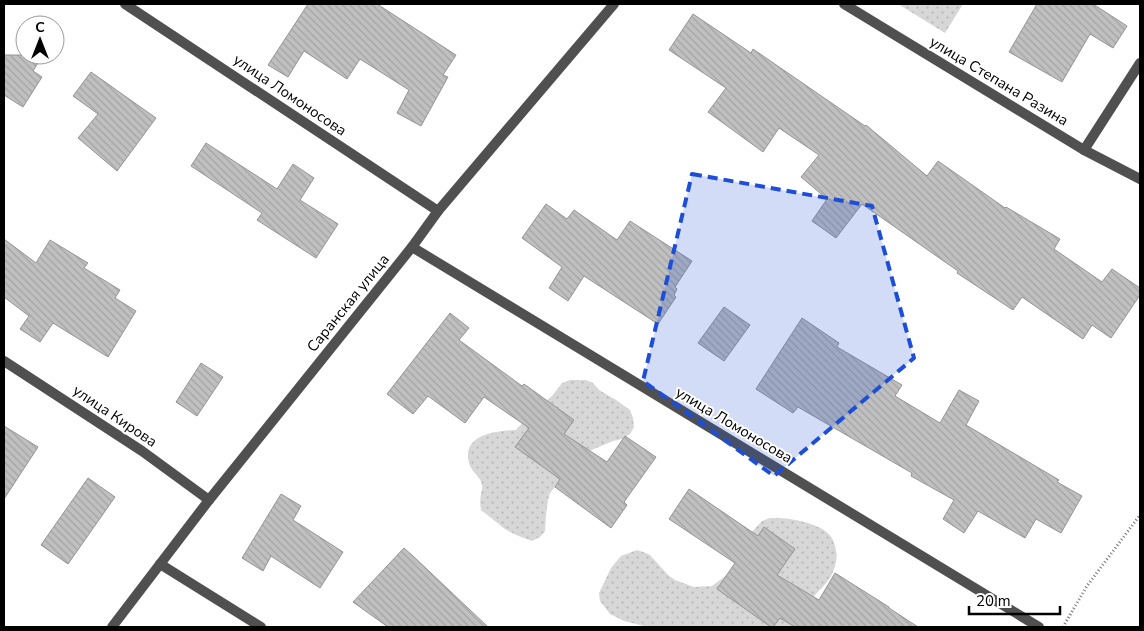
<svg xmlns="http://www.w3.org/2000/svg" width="1144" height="631" viewBox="0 0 1144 631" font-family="'Nunito Sans',sans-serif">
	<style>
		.park { fill: url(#park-dots) }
		.building { fill: url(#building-back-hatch); stroke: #949494 }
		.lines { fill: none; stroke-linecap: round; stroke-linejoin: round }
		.path { stroke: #727272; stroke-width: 3; stroke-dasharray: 1 2.5; stroke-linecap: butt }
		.minor { stroke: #505050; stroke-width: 10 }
		.tertiary { stroke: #505050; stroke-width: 10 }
		.marked { fill: #1d4ed8; fill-opacity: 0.2; stroke: #1d4ed8; stroke-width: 4; stroke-dasharray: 10 6; stroke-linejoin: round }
		.labels { text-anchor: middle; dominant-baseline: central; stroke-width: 4; stroke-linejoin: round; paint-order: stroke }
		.street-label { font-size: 15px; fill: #000; stroke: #fff }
	</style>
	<defs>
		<pattern id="park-dots" width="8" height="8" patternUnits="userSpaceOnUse" patternTransform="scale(1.25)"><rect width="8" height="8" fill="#d7d7d7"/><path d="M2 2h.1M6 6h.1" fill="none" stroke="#b7b7b7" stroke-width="1.8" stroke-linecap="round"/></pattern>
		<pattern id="building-back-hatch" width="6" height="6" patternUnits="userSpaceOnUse" patternTransform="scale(1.25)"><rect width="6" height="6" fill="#c0c0c0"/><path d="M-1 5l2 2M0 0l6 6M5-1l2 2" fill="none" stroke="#a3a3a3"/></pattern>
	</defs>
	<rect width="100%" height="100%" fill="#fff"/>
	<g class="park">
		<path d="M898 4H963L945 33Z"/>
		<path d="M570 380H586L593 383 599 390 616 400 630 410 633 418 634 427 630 434 622 439 613 441 587 452 562 474 555 487 550 493 548 500 546 515 545 531 540 537 532 541 516 535 505 529 481 510C480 504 480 499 481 494 481 491 483 489 482 486 482 478 473 473 470 466 459 435 495 431 516 430L526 419 552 396 562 383Z"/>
		<path d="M770 518C787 518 795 519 811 524 826 530 833 534 836 550 838 559 835 568 831 576 823 590 806 600 801 616 800 619 800 624 800 627H648L624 621 610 614 600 601 599 593 611 568 621 556 637 550 646 553 650 555 668 575 675 580 694 587 712 586 731 572 750 534 762 521Z"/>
	</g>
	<g class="building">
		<path d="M308 4H377L456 55 443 75 448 77 421 126 397 113 409 90 360 59 347 79 304 51 288 77 268 65Z"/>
		<path d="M1037 4H1093L1127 26 1113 48 1090 34 1062 82 1009 52Z"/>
		<path d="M693 14 751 53 753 49 865 126 866 125 927 176 938 161 1005 208 1006 207 1060 239 1054 249 1102 282 1112 269 1140 288V295L1111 338 1092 325 1083 339 1022 297 1013 310 957 273 958 271 862 204 836 238 812 221 827 199 801 177 819 155 779 128 763 152 708 112 726 88 669 50Z"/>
		<path d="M4 55H43L33 71 42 77 23 107 4 95Z"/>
		<path d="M91 72 156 118 117 171 78 138 98 114 73 96Z"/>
		<path d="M206 143 277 189 293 164 314 178 300 200 338 224 316 258 257 220 262 213 191 166Z"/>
		<path d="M546 204 567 219 574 210 617 240 630 221 692 261 675 287 677 289 674 295 676 297 658 324 584 276 568 301 549 288 562 267 522 238Z"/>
		<path d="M4 239 36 263 50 240 88 263 84 268 120 290 115 298 136 311 108 357 53 323 40 342 20 329 29 316 4 297Z"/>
		<path d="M724 307 750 325 724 361 698 343Z"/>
		<path d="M450 313 469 328 459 340 522 386 524 384 574 420 564 434 607 462 625 436 656 457 624 502 627 505 611 528 555 487 560 479 515 447 529 428 484 397 465 423 428 396 413 414 387 394Z"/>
		<path d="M802 318 839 343 837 347 902 385 895 396 940 423 959 390 979 401 966 425 1059 480 1057 482 1082 496 1061 533 1036 519 1025 538 978 511 964 533 943 519 954 500 911 476 912 473 798 407 793 413 756 389Z"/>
		<path d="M201 363 223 377 197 416 176 402Z"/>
		<path d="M4 426 38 447 4 499Z"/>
		<path d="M88 478 115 497 68 564 41 545Z"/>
		<path d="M689 489 758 536 764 527 795 549 777 575 819 600 835 573 889 607V608L918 627H795L780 618 773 627H771L717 589 735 563 669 519Z"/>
		<path d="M281 494 301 506 293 520 343 552 320 588 271 556 263 571 242 558Z"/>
		<path d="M404 548 413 556 488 627H388L353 602Z"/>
	</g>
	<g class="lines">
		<path class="path" d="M1063 627 1087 586 1140 515"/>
		<g class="minor">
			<path d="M125 4 438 211"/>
			<path d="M1084 150 1140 63"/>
			<path d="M412 247 1039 627"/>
			<path d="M4 361 142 451 209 500"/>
			<path d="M160 564 261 627"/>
		</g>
		<g class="tertiary">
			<path d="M844 4 1084 150 1140 179"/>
			<path d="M112 627 209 500 412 247 438 211 614 4"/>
		</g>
	</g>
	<path class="marked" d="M692 174 872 206 914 358 774 476 643 381Z"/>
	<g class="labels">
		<g class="street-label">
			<text transform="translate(999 81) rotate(31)">улица Степана Разина</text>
			<text transform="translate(290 95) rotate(34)">улица Ломоносова</text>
			<text transform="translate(348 303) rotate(-51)">Саранская улица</text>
			<text transform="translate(115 416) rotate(34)">улица Кирова</text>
			<text transform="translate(734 425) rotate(31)">улица Ломоносова</text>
		</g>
	</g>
	<rect width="1144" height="631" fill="none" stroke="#000000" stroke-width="10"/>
	<g transform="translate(40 40)"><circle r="24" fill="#ffffff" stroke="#999999"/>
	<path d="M0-4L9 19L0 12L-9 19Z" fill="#000000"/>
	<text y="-8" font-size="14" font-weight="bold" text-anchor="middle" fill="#000000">С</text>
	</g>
	<path d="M969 606v8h91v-8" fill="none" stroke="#000000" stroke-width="2.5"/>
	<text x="976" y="606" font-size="15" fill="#000000" stroke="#ffffff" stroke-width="4" paint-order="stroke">20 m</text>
</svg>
